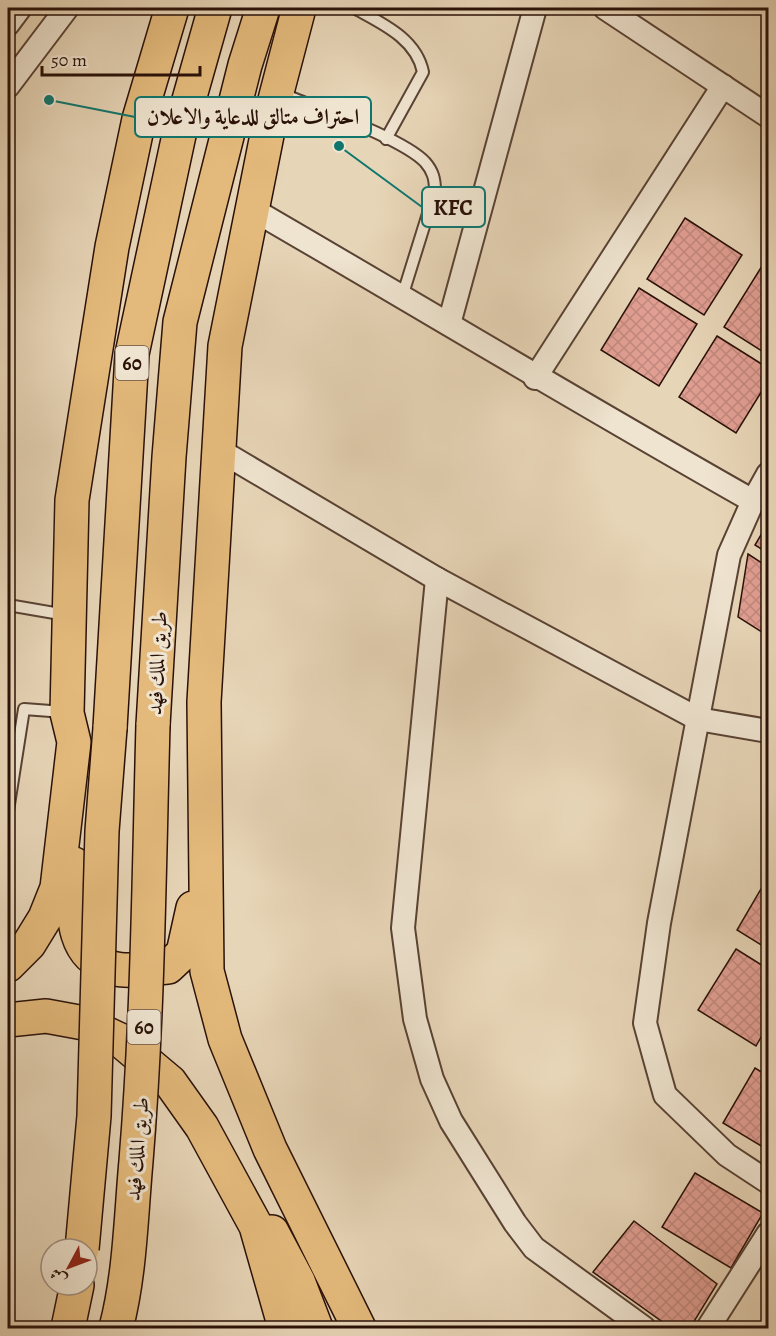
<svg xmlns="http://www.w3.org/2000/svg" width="776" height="1336" viewBox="0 0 776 1336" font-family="Alegreya,Amiri,serif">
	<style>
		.building { fill: url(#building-cross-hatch); stroke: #2a1108; stroke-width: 1.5 }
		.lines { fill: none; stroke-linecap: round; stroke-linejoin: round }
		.lane-casing { stroke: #594234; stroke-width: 14 }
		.street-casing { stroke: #594234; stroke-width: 26 }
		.primary-casing { stroke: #2a1108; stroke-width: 36 }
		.highway-casing { stroke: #2a1108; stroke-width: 36 }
		.lane { stroke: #efe4d0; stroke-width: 10 }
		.street { stroke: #efe4d0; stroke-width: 22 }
		.primary { stroke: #e4ba7c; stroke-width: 33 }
		.highway { stroke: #e4ba7c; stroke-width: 33 }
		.highway-bridge-casing { stroke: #2a1108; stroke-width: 36; stroke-linecap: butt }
		.highway-bridge { stroke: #e4ba7c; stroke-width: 33 }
		.labels { text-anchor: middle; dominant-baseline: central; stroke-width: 6; stroke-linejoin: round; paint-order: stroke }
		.shield { fill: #efe4d0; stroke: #655044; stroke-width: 1.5 }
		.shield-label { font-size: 20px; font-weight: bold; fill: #2a1108 }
		.street-label { font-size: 21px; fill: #2a1108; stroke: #efe4d0 }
		.leader { fill: none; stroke: #0f766e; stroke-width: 2 }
		.callout-dot { fill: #0f766e; stroke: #efe4d0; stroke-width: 2 }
		.callout { fill: #efe4d0; stroke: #0f766e; stroke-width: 2 }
		.callout-label { font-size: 22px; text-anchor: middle; font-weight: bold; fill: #2a1108 }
	</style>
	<defs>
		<pattern id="building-cross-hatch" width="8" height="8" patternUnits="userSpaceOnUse" patternTransform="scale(1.5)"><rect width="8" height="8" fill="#e19f93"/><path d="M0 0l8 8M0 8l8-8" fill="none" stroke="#c1887d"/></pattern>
	</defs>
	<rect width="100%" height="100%" fill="#e7d5b7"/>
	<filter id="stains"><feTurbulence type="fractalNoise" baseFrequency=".00333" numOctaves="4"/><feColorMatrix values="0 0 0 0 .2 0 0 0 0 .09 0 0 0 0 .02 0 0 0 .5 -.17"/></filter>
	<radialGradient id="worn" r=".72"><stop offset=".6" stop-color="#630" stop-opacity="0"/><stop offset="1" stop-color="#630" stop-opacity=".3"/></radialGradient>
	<g class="building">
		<path d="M685 218 742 255 704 315 647 279Z"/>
		<path d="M762 266 768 269V355L724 327Z"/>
		<path d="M639 288 697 324 659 386 601 350Z"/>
		<path d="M717 336 768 368V381L736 433 679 397Z"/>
		<path d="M768 523V553L755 545Z"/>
		<path d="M748 554 768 567V636L738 617Z"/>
		<path d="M768 877V949L737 930Z"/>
		<path d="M736 949 768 969V1025L756 1046 698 1010Z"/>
		<path d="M755 1068 768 1076V1150L723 1123Z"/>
		<path d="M695 1173 763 1213 731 1268 662 1227Z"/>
		<path d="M634 1221 717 1284 690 1328H671L593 1272Z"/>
	</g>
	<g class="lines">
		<defs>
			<g id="lane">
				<path d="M354 8C381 23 416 38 423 72L386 139"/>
				<path d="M281 93C315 108 402 138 425 162 433 171 435 179 435 191L402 297"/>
				<path d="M8 605 66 615"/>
				<path d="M8 811 24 709 64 712"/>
			</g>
			<g id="street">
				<path d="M605 8 768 116"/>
				<path d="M8 24 20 8"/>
				<path d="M8 86 67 8"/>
				<path d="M252 209C419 306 585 406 753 501"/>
				<path d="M449 324 535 8"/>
				<path d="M535 378 723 86"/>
				<path d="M219 450 437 579 698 719 768 731"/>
				<path d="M768 474 753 501 729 555 659 923 645 1023 665 1095 727 1155 768 1182"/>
				<path d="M437 579 403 928 415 1019 432 1079 451 1121 515 1223 534 1248 644 1328"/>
				<path d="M708 1328 768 1234"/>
			</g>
			<g id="primary">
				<path d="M299 8 271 115 225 346 204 702 207 971 225 1039 270 1149 359 1328"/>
				<path d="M74 864C75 902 65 954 112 968 128 973 151 968 168 967L183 953 193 908"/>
				<path d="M8 965 29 944 45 918 57 888 74 742 67 713 72 500 112 247 139 119 172 8"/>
				<path d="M8 1020 46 1016 84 1023 120 1040 170 1082 202 1127 256 1226 285 1328"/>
				<path d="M272 1232 298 1281 316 1328"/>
			</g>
			<g id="highway">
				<path d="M153 725 169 457 180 322 245 65 263 8"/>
				<path d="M110 728 132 354 179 135 215 8"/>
				<path d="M68 1328 77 1285"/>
			</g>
		</defs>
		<use href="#lane" class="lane-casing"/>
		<use href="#street" class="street-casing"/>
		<use href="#primary" class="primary-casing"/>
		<use href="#highway" class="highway-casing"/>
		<use href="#lane" class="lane"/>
		<use href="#street" class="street"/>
		<use href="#primary" class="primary"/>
		<use href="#highway" class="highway"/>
		<defs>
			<g id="highway-bridge">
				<path d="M82 1249 94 1116 102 831 110 728"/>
				<path d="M116 1328C130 1275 131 1216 136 1161 148 1016 149 870 153 725"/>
			</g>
		</defs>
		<use href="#highway-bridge" class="highway-bridge-casing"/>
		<use href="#highway-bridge" class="highway-bridge"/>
	</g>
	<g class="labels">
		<g class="shield">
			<rect x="115.5" y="346" width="33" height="34" rx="4.5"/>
			<rect x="127.5" y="1010" width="33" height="34" rx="4.5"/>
		</g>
		<g class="shield-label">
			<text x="132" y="363">60</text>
			<text x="144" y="1027">60</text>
		</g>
		<g class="street-label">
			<text transform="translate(157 663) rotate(-87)">طريق الملك فهد</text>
			<text transform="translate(137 1149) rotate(-85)">طريق الملك فهد</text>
		</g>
	</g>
	<path class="leader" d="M49 100L135 117M339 146L422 207"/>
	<g class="callout-dot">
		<circle cx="49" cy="100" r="6"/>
		<circle cx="339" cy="146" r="6"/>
	</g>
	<g class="callout">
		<rect x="135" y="97" width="236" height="40" rx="6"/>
		<rect x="422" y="187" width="63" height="40" rx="6"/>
	</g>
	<g class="callout-label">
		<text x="253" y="124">احتراف متالق للدعاية والاعلان</text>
		<text x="453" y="215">KFC</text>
	</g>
	<rect width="776" height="1336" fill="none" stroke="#e7d5b7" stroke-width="30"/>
	<rect x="9" y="9" width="758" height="1318" fill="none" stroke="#2a1108" stroke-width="3"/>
	<rect x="15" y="15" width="746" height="1306" fill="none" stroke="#2a1108" stroke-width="1.5"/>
	<g transform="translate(69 1267) rotate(229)"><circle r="28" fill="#efe4d0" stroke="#a09080" stroke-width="1.5"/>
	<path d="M0-4.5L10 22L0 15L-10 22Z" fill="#8f2418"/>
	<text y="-9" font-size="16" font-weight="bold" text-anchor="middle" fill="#2a1108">ش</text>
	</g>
	<path d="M42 66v9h158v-9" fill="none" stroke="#2a1108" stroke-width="3"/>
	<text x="51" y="66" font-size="18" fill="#2a1108" stroke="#efe4d0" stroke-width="4.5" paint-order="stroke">50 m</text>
	<rect width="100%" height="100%" filter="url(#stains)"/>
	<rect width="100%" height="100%" fill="url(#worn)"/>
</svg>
